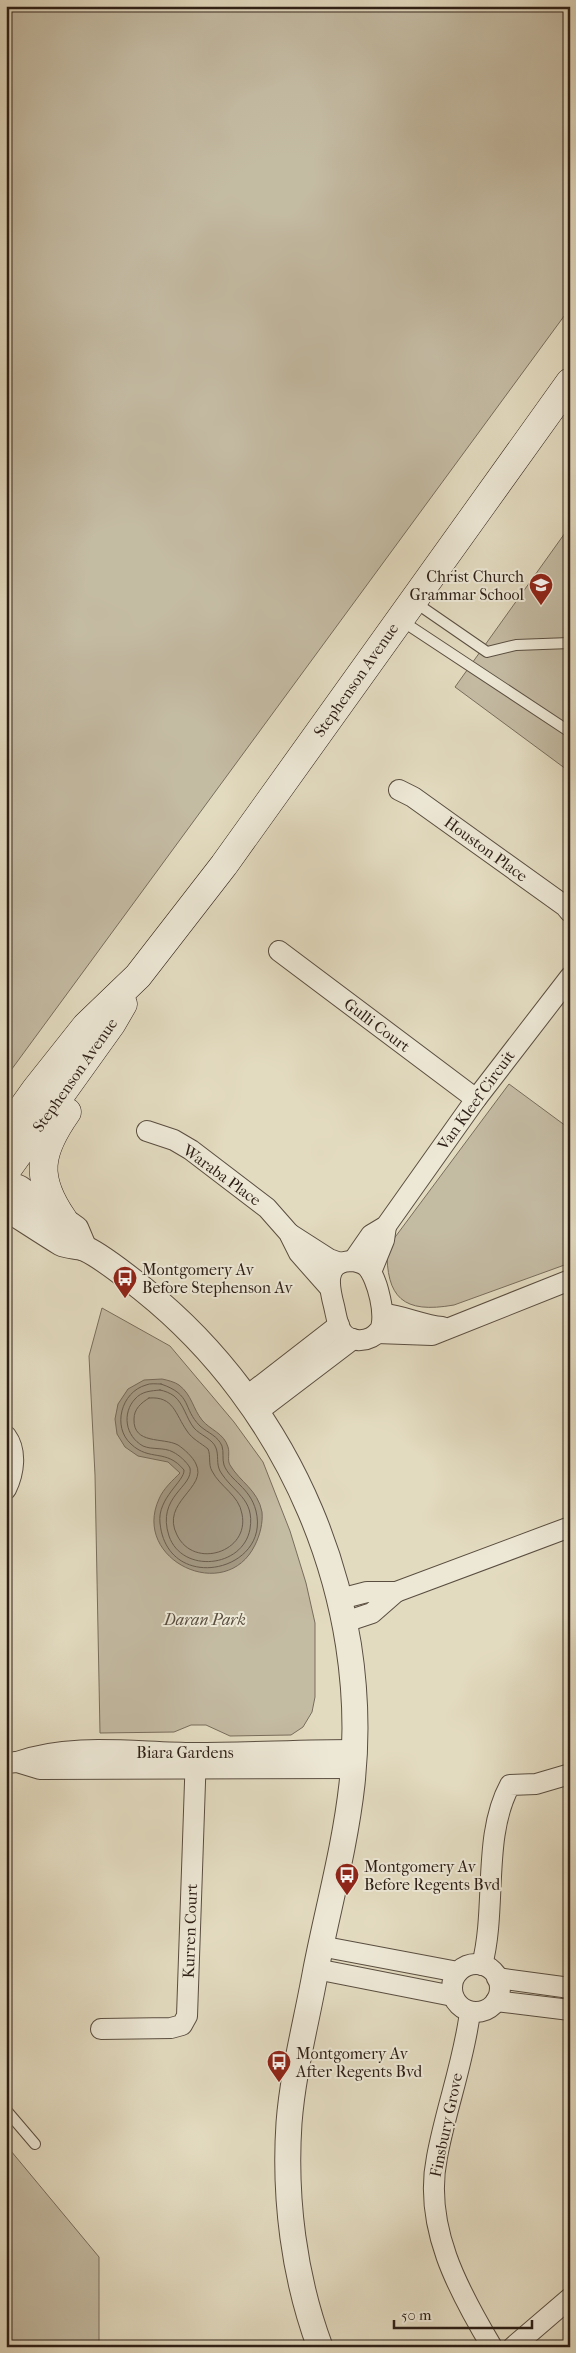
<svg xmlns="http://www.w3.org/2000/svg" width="576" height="2353" viewBox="0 0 576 2353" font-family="'IM FELL French Canon',serif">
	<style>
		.green { fill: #c4bba3; stroke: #786d5c }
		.water { fill: #a59b86; stroke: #756959 }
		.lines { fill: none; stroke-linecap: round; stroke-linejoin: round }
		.shore { stroke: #695d4e; stroke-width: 1 }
		.service-casing { stroke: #5a4e40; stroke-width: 12 }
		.minor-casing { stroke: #5a4e40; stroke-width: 22 }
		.tertiary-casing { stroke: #5a4e40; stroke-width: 27 }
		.secondary-casing { stroke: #2d1f16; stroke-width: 29 }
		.service { stroke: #ede8d6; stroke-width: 10 }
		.minor { stroke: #ede8d6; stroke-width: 20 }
		.tertiary { stroke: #ede8d6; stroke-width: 25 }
		.secondary { stroke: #ede8d6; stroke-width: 28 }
		.labels { text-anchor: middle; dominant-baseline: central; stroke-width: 4; stroke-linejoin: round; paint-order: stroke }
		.poi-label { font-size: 16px; fill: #2d1f16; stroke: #ede8d6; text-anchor: start }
		.street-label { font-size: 16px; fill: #2d1f16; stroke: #ede8d6 }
		.park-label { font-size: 16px; font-style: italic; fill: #5a4e40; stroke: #ede8d6 }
	</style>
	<rect width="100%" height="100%" fill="#e3dbc0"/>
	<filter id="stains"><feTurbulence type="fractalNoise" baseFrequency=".004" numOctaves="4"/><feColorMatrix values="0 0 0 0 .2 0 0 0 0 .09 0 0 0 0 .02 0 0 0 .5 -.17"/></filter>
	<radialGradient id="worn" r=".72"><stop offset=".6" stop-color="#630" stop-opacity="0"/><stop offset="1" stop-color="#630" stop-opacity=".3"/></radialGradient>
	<g class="green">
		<path d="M6 6H570V308L6 1077Z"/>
		<path d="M570 526V772L455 687Z"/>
		<path d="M509 1084 570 1129V1263L454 1305C403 1314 386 1298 387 1248Z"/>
		<path d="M102 1308 170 1346 234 1422 263 1462 290 1531 306 1583 315 1623V1697L312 1712 303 1727 291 1735 230 1736 206 1725H191L174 1732 100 1733 95 1475 89 1356Z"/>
		<path d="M6 2145 99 2257V2347H6Z"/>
	</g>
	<path class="water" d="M162 1379C167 1380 175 1382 179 1385 192 1395 193 1409 202 1420 210 1430 224 1433 228 1447 230 1453 227 1460 230 1465 240 1482 258 1490 262 1512 263 1523 260 1535 255 1545 226 1605 131 1560 159 1499 163 1489 173 1480 180 1473L168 1462 138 1456 125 1447 117 1434 115 1419 118 1404 128 1389 144 1380Z"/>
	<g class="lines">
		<g class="shore">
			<path d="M161 1384C193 1395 182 1408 200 1426 208 1433 218 1436 222 1446 224 1452 222 1459 224 1465 230 1481 250 1487 256 1511 271 1572 167 1595 160 1523 157 1498 185 1481 184 1470 166 1448 150 1462 131 1444 112 1427 121 1392 146 1385 150 1383 156 1384 161 1384Z"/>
			<path d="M160 1390C165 1391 170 1393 174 1396 184 1404 186 1418 194 1428 200 1435 213 1439 216 1448 219 1456 216 1463 220 1471 233 1493 255 1498 250 1529 243 1568 182 1574 169 1536 156 1496 194 1487 190 1468 187 1462 179 1455 173 1452 164 1447 152 1450 143 1446 125 1436 122 1413 135 1399 142 1391 151 1391 160 1390Z"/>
			<path d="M149 1398C174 1396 175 1414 187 1431 192 1439 201 1443 208 1449 211 1456 208 1464 212 1471 220 1487 239 1495 242 1514 250 1552 194 1570 177 1535 160 1502 208 1488 196 1464 193 1457 184 1449 178 1445 163 1437 133 1445 134 1419 134 1409 141 1403 149 1398Z"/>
		</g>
		<defs>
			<g id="service">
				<path d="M413 601 487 652 516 645 570 643"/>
				<path d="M402 621 570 732"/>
				<path d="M6 2110 35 2144"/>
			</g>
			<g id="minor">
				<path d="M399 790 413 797 565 906 570 912"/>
				<path d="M279 951 476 1099"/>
				<path d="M147 1131 174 1140 191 1150 267 1208 289 1233 299 1253 329 1287"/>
				<path d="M290 1234 329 1259 340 1263"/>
				<path d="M353 1261 371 1235 386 1226 476 1099 570 977"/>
				<path d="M353 1261C358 1262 363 1263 367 1267 377 1277 388 1319 379 1331 370 1342 351 1344 342 1332 337 1325 336 1314 334 1306 329 1287 323 1261 353 1261Z"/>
				<path d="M371 1272 384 1240 386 1226"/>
				<path d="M384 1314C404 1316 422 1325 442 1327"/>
				<path d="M377 1333 432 1335 570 1280"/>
				<path d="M246 1397 339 1325"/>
				<path d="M257 1412 353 1339"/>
				<path d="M6 1436C17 1451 14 1473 6 1489"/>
				<path d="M340 1599 367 1592H396L570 1527"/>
				<path d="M345 1622 372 1613 396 1592"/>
				<path d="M17 1762C72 1742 136 1753 194 1753 248 1753 301 1750 354 1750"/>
				<path d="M6 1763 17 1762 40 1769 353 1768"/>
				<path d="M320 1946 458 1972"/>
				<circle cx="476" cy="1988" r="24"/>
				<path d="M482 1965C497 1908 482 1836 510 1785L536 1784 570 1774"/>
				<path d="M316 1969 453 1996"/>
				<path d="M497 1978 570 1988"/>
				<path d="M496 2001 570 2010"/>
				<path d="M470 2012C464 2061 446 2108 437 2157 423 2226 458 2290 492 2347"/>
				<path d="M101 2029 171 2028 182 2025 187 2016 196 1753"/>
				<path d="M513 2347 570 2298"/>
			</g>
			<g id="tertiary">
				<path d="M6 1183 19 1188 76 1229 84 1248"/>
				<path d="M6 1208C25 1220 43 1232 61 1243 69 1247 78 1245 86 1249 103 1257 129 1278 144 1290 290 1407 372 1598 352 1784 345 1847 328 1908 316 1969 307 2020 293 2071 289 2123 284 2198 294 2277 320 2347"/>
			</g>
			<g id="secondary">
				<path d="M6 1131 36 1089 86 1026 138 976 224 865 570 382"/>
				<path d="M6 1171 112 1023 123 1004"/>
				<path d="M63 1219C34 1177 39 1152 67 1112"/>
			</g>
		</defs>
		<use href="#service" class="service-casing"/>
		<use href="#minor" class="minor-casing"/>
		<use href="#tertiary" class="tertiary-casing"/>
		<use href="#secondary" class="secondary-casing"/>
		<use href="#service" class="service"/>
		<use href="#minor" class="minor"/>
		<use href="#tertiary" class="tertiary"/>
		<use href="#secondary" class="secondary"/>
	</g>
	<defs>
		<symbol id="school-pin" viewBox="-11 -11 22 30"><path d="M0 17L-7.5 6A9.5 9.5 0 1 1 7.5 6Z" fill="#8f2418" stroke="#ede8d6"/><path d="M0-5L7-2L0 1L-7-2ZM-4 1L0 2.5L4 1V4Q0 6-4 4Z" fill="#fff"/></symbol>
		<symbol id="bus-pin" viewBox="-11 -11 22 30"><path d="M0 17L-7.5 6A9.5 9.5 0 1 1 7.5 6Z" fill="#8f2418" stroke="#ede8d6"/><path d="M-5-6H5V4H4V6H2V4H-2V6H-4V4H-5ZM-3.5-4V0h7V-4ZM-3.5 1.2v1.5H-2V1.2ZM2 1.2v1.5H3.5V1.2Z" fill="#fff"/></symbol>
	</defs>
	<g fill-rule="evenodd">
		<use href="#school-pin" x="527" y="571" width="28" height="38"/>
		<use href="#bus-pin" x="111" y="1264" width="28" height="38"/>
		<use href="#bus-pin" x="333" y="1861" width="28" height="38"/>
		<use href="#bus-pin" x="265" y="2048" width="28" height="38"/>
	</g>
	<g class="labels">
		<g class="poi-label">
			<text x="524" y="576" text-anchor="end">Christ Church<tspan x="524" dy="18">Grammar School</tspan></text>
			<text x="142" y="1269">Montgomery Av<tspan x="142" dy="18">Before Stephenson Av</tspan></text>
			<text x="364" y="1866">Montgomery Av<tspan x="364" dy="18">Before Regents Bvd</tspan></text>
			<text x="296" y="2053">Montgomery Av<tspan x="296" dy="18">After Regents Bvd</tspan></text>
		</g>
		<g class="street-label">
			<text transform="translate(356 680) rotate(-55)">Stephenson Avenue</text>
			<text transform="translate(486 849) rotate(36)">Houston Place</text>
			<text transform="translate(377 1025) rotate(37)">Gulli Court</text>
			<text transform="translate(75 1075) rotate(-55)">Stephenson Avenue</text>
			<text transform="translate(476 1100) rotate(-54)">Van Kleef Circuit</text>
			<text transform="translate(222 1175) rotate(36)">Waraba Place</text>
			<text x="185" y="1752">Biara Gardens</text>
			<text transform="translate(190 1931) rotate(-88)">Kurren Court</text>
			<text transform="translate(446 2125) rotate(-78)">Finsbury Grove</text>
		</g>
		<g class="park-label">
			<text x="205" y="1619">Daran Park</text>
		</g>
	</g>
	<rect width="576" height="2353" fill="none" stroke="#e3dbc0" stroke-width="25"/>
	<rect x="8" y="8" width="561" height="2338" fill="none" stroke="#2d1f16" stroke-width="2.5"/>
	<rect x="12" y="12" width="551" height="2328" fill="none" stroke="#2d1f16"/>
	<path d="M394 2320v8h138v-8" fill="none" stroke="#2d1f16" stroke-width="2.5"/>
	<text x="401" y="2320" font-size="15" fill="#2d1f16" stroke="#ede8d6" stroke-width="4" paint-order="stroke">50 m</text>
	<rect width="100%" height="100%" filter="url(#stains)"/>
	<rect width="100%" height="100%" fill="url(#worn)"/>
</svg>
